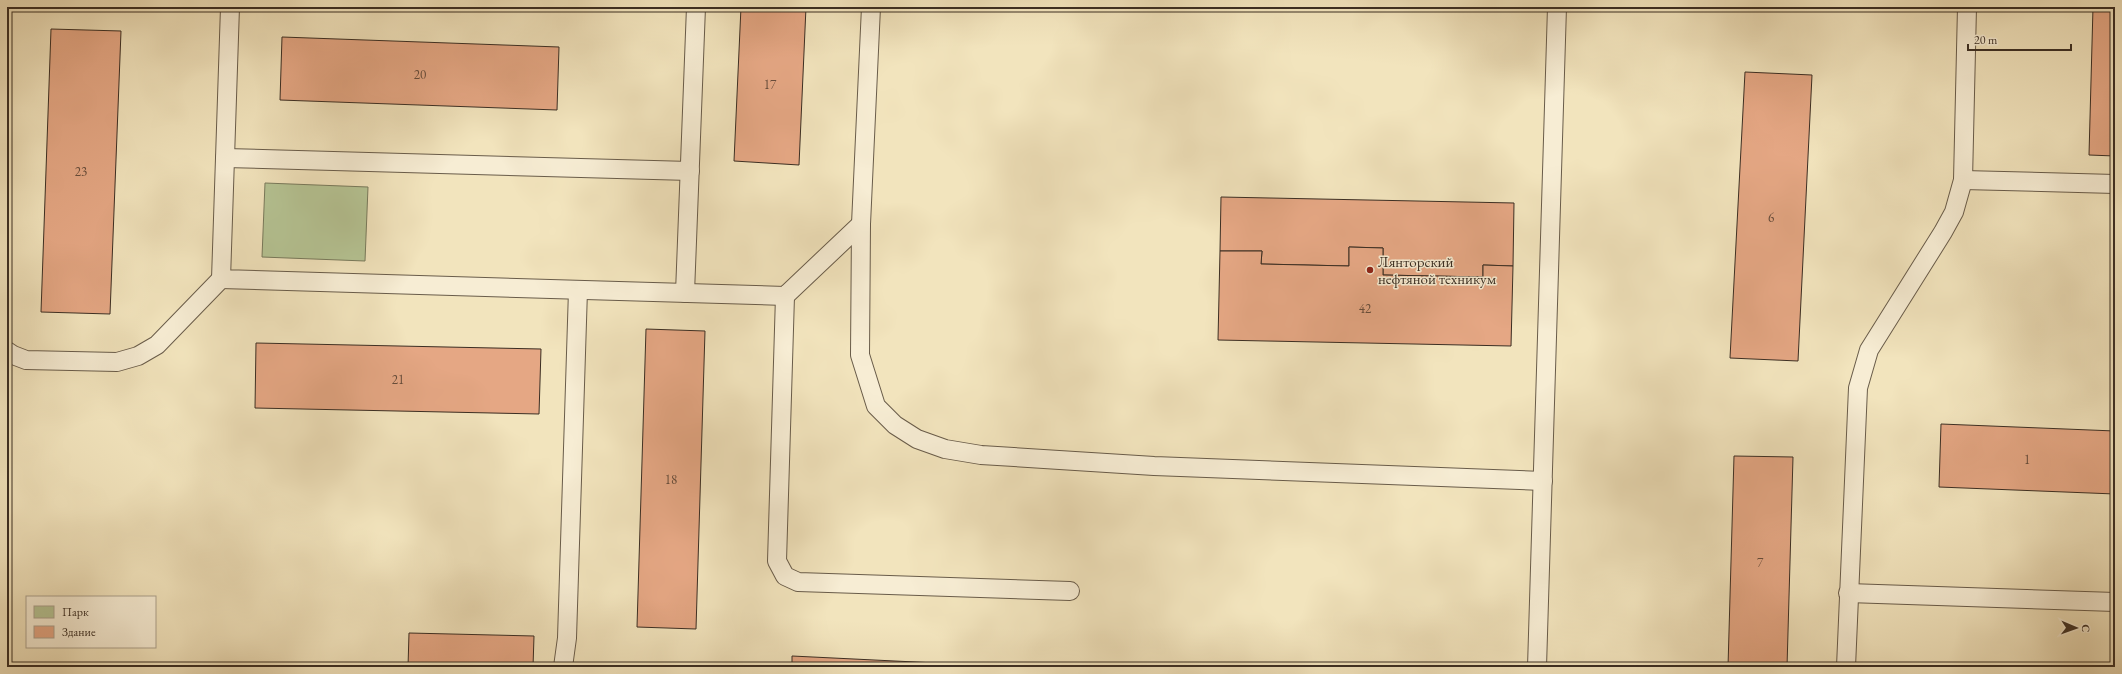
<svg xmlns="http://www.w3.org/2000/svg" width="2122" height="674" viewBox="0 0 2122 674" font-family="'EB Garamond',serif">
	<style>
		.green { fill: #b6c595; stroke: #787a5c }
		.building { fill: #e5a784; stroke: #3b2e23 }
		.lines { fill: none; stroke-linecap: round; stroke-linejoin: round }
		.service-casing { stroke: #695c4a; stroke-width: 20 }
		.service { stroke: #f7edd4; stroke-width: 18 }
		.poi-dot { fill: #8f2418; stroke: #f7edd4; stroke-width: 1.5 }
		.labels { text-anchor: middle; dominant-baseline: central; stroke-width: 3; stroke-linejoin: round; paint-order: stroke }
		.number-label { font-size: 13px; fill: #664c3b }
		.poi-label { font-size: 15px; fill: #3b2e23; stroke: #f7edd4; text-anchor: start }
	</style>
	<rect width="100%" height="100%" fill="#f2e4bd"/>
	<filter id="stains"><feTurbulence type="fractalNoise" baseFrequency=".005" numOctaves="4"/><feColorMatrix values="0 0 0 0 .2 0 0 0 0 .09 0 0 0 0 .02 0 0 0 .5 -.17"/></filter>
	<radialGradient id="worn" r=".72"><stop offset=".6" stop-color="#630" stop-opacity="0"/><stop offset="1" stop-color="#630" stop-opacity=".3"/></radialGradient>
	<path class="green" d="M265 183 368 187 365 261 262 257Z"/>
	<g class="building">
		<path d="M741 7H806L799 165 734 161Z"/>
		<path d="M2093 7H2115V156L2089 155Z"/>
		<path d="M51 29 121 31 110 314 41 312Z"/>
		<path d="M282 37 559 47 557 110 280 100Z"/>
		<path d="M1745 72 1812 75 1798 361 1730 358Z"/>
		<path d="M1221 197 1514 203 1513 266 1483 265V277L1383 275V248L1349 247V266L1261 264 1262 251H1220Z"/>
		<path d="M1349 247 1383 248V275L1483 277V265L1513 266 1511 346 1218 340 1220 251H1262L1261 264 1349 266Z"/>
		<path d="M646 329 705 331 696 629 637 627Z"/>
		<path d="M256 343 541 349 539 414 255 408Z"/>
		<path d="M1941 424 2115 431V494L1939 487Z"/>
		<path d="M1734 456 1793 457 1787 667H1728Z"/>
		<path d="M409 633 534 636 533 667H408Z"/>
		<path d="M792 656 1018 667H792Z"/>
	</g>
	<g class="lines">
		<defs>
			<g id="service">
				<path d="M230 7 221 279 785 296 861 224"/>
				<path d="M871 7 861 224 860 355 876 406 895 425 917 439 945 449 981 455 1154 466 1543 481"/>
				<path d="M225 158 690 171"/>
				<path d="M1963 180 2115 184"/>
				<path d="M685 293 696 7"/>
				<path d="M785 296 777 561 785 576 798 582 1070 591"/>
				<path d="M7 351 13 355 26 360 117 362 138 356 157 345 221 279"/>
				<path d="M1848 593 2115 602"/>
				<path d="M563 667 567 638 578 290"/>
				<path d="M1537 667 1557 7"/>
				<path d="M1846 667 1858 388 1869 350 1943 232 1954 212 1963 180 1967 7"/>
			</g>
		</defs>
		<use href="#service" class="service-casing"/>
		<use href="#service" class="service"/>
	</g>
	<circle class="poi-dot" cx="1370" cy="270" r="4"/>
	<g class="labels">
		<g class="number-label">
			<text x="420" y="74">20</text>
			<text x="770" y="84">17</text>
			<text x="81" y="171">23</text>
			<text x="1771" y="217">6</text>
			<text x="1365" y="308">42</text>
			<text x="398" y="379">21</text>
			<text x="2027" y="459">1</text>
			<text x="671" y="479">18</text>
			<text x="1760" y="562">7</text>
		</g>
		<g class="poi-label">
			<text x="1378" y="261">Лянторский<tspan x="1378" dy="17">нефтяной техникум</tspan></text>
		</g>
	</g>
	<rect width="2122" height="674" fill="none" stroke="#f2e4bd" stroke-width="24"/>
	<rect x="8" y="8" width="2106" height="658" fill="none" stroke="#3b2e23" stroke-width="2"/>
	<rect x="12" y="12" width="2098" height="650" fill="none" stroke="#3b2e23"/>
	<rect x="26" y="596" width="130" height="52" fill="#f7edd4" stroke="#aca18d"/>
	<rect x="34" y="606" width="20" height="12" fill="#b6c595" stroke="#aca18d"/>
	<text x="62" y="616" font-size="12" fill="#3b2e23">Парк</text>
	<rect x="34" y="626" width="20" height="12" fill="#e5a784" stroke="#aca18d"/>
	<text x="62" y="636" font-size="12" fill="#3b2e23">Здание</text>
	<g transform="translate(2076 628) rotate(92)" stroke="#f7edd4" stroke-width="3" paint-order="stroke">
	<path d="M0-3L7 15L0 10L-7 15Z" fill="#3b2e23"/>
	<text y="-6" font-size="11" font-weight="bold" text-anchor="middle" fill="#3b2e23">С</text>
	</g>
	<path d="M1968 44v6h103v-6" fill="none" stroke="#3b2e23" stroke-width="2"/>
	<text x="1974" y="44" font-size="12" fill="#3b2e23" stroke="#f7edd4" stroke-width="3" paint-order="stroke">20 m</text>
	<rect width="100%" height="100%" filter="url(#stains)"/>
	<rect width="100%" height="100%" fill="url(#worn)"/>
</svg>
